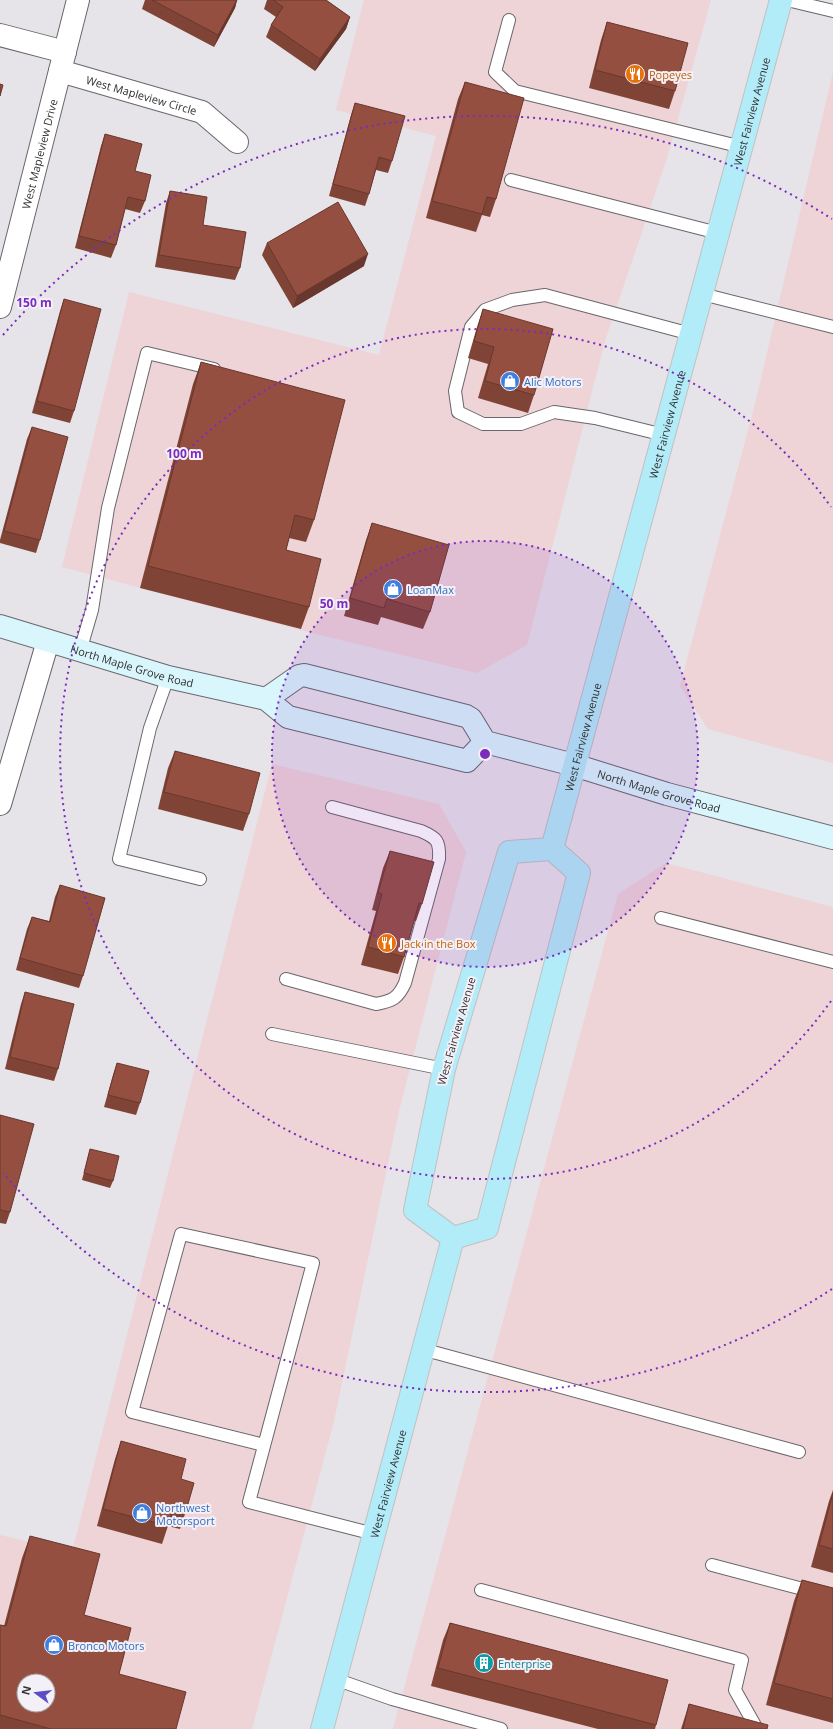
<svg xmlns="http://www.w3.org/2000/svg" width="833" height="1729" viewBox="0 0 833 1729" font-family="'Open Sans',sans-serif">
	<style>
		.commercial { fill: #eed3d7; fill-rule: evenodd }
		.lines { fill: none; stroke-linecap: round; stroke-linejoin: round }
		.lane-casing { stroke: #69676d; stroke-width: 14 }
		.street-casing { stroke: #69676d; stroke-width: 24 }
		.secondary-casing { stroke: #69676d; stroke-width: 24 }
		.primary-casing { stroke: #c1c1c2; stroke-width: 24 }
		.lane { stroke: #fff; stroke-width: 12 }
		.street { stroke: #fff; stroke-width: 22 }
		.secondary { stroke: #d8f6fc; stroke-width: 22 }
		.primary { stroke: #b2ecf8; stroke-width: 22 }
		.wall { fill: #804437 }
		.shaded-wall { fill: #68372d }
		.building { fill: #954f40; stroke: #68372d; fill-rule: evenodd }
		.ring { fill: none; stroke: #7b2cbf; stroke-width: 2; stroke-dasharray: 2 4 }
		.labels { text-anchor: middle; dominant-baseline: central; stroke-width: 4; stroke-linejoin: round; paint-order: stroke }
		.food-label { font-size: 11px; fill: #c56008; stroke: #f3f0f7; text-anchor: start }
		.street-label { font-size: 11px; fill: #313032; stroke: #f3f0f7 }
		.shop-label { font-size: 11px; fill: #366cbe; stroke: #f3f0f7; text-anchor: start }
		.culture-label { font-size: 11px; fill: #0d838f; stroke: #f3f0f7; text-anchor: start }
		.centre { fill: #7b2cbf; stroke: #f3f0f7; stroke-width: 2 }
		.ring-label { font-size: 12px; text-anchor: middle; font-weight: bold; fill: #7b2cbf; stroke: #f3f0f7; stroke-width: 4; stroke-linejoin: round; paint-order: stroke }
	</style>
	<rect width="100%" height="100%" fill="#e6e3e9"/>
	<g class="commercial">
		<path d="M364 0H711L667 158 605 341 527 645 477 673 312 633 62 567 129 292 379 355 436 136 336 110Z"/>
		<path d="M833 72V763L708 729 680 686 755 404Z"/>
		<path d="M272 764 439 804 466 852 399 1111 334 1421 252 1729H0V1535L72 1552ZM24 1681H48V1705H24Z"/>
		<path d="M666 863 833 907V1729H393L618 894Z"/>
	</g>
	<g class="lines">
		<defs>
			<g id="lane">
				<path d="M787 0 833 11"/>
				<path d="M509 20 495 72 515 91 742 147"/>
				<path d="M511 180 718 233"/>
				<path d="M702 294 833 327"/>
				<path d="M664 435 595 418 554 412 521 424H483L458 412 455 391 471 327 485 310 512 300 545 295 691 334"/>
				<path d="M80 651 92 610 108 508 147 353 214 369"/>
				<path d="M168 677 150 728 119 859 200 879"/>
				<path d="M661 918 833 962"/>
				<path d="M286 979 376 1004C393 1001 398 998 405 983L439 859C440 841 437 838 421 831L332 807"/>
				<path d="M272 1034 444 1069"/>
				<path d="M422 1349 799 1452"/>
				<path d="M264 1445 132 1412 181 1234 313 1263 249 1502 374 1534"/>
				<path d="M712 1565 833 1597"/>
				<path d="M481 1590 742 1660 735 1690 757 1729"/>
				<path d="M335 1679 392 1699 501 1729"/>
			</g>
			<g id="street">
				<path d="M0 35 65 52"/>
				<path id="s1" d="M60 71 202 112 237 142"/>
				<path id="s2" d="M0 307 78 0"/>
				<path d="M0 804 48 641"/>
			</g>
			<g id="secondary">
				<path id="s3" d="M0 626 168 677 266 699 288 717 467 761 485 742"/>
				<path id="s4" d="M266 699 299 676 304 675 466 716 471 719 485 742 574 765 667 794 833 838"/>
			</g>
			<g id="primary">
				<path d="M552 849 579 873 487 1228 453 1238 415 1210 444 1069 509 852Z"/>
				<path id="s5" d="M552 849 781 0"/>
				<path id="s6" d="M322 1729 453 1238"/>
			</g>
		</defs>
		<use href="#lane" class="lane-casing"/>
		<use href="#street" class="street-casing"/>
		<use href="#secondary" class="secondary-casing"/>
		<use href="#primary" class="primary-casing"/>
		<use href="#lane" class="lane"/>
		<use href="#street" class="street"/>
		<use href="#secondary" class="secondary"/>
		<use href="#primary" class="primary"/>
	</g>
	<g class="wall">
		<path d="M145 0H237L235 8 214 47 142 9Z"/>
		<path d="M267 0H326L350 17 346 29 315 71 266 37 271 25 276 17 264 9Z"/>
		<path d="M607 22 675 91 669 109 589 88 601 40Z"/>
		<path d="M465 82 496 199 490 217 482 215 476 232 426 218 458 99Z"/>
		<path d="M355 103 392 161 388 173 376 170 369 194 365 206 329 196 351 115Z"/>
		<path d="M105 134 135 171 145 201 140 213 125 209 116 245 111 258 75 248 101 146Z"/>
		<path d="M170 191 240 268 235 280 155 267 166 203Z"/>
		<path d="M267 243 364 266 293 308 262 255Z"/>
		<path d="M64 299 74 411 70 423 32 413 60 311Z"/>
		<path d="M483 309 534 395 528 413 478 398 488 364 468 358 477 327Z"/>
		<path d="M201 362 314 520 306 542 289 538 286 550 309 607 301 629 140 588 193 384Z"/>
		<path d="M32 427 40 540 36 553 0 543V540L27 439Z"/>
		<path d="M372 523 430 612 423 629 381 617 378 625 344 616 366 540Z"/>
		<path d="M175 751 249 814 243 831 158 809 168 768Z"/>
		<path d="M390 851 422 904 416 921H414L404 957 398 974 361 965 376 911 372 910 383 868Z"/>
		<path d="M60 885 83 976 79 988 16 970 27 929 32 917 49 921 55 897Z"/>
		<path d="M25 992 58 1069 54 1081 5 1069 21 1004Z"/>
		<path d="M117 1063 140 1103 136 1115 104 1107 113 1075Z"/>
		<path d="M0 1115 10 1212 6 1224 0 1223Z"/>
		<path d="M90 1149 113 1181 110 1188 82 1180Z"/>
		<path d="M121 1441 181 1479 186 1511 180 1529 168 1526 162 1544 97 1526 115 1459Z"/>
		<path d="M833 1490V1573L811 1567 829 1501Z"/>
		<path d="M30 1536 84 1615 119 1674 176 1729H0V1625L4 1626 22 1558Z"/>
		<path d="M802 1580 833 1588V1723L766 1705 794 1601Z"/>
		<path d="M450 1623 656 1725 655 1729H598L431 1686 443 1640Z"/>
		<path d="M689 1704 767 1729H681Z"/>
	</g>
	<g class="shaded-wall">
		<path d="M237 0 235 8 214 47 218 35Z"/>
		<path d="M350 17 346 29 315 71 320 59Z"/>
		<path d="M368 254 364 266 293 308 297 296Z"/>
	</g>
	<g class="building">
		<path d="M152 0H237L218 35Z"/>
		<path d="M273 0H326L350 17 320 59 271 25 283 7Z"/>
		<path d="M607 22 688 43 675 91 595 70Z"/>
		<path d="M465 82 524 98 496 199 487 197 482 214 432 201Z"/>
		<path d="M0 84 3 85 0 96Z"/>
		<path d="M355 103 405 116 392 161 379 157 369 194 333 184Z"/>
		<path d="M105 134 142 144 135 171 151 175 145 201 128 197 116 245 79 236Z"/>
		<path d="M170 191 207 197 203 225 246 232 240 268 159 255Z"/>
		<path d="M338 202 368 254 297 296 267 243Z"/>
		<path d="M64 299 101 309 74 411 37 401Z"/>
		<path d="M483 309 553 329 534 395 485 381 494 347 474 341Z"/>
		<path d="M201 362 345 400 314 520 295 515 286 550 321 559 309 607 148 566Z"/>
		<path d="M32 427 68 437 40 540 4 531Z"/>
		<path d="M372 523 449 545 430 612 387 599 384 608 350 598Z"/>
		<path d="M175 751 260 773 249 814 164 792Z"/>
		<path d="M390 851 434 862 422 904 419 903 404 957 368 947 382 894 378 893Z"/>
		<path d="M60 885 105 898 83 976 20 958 32 917 50 922Z"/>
		<path d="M25 992 74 1004 58 1069 10 1057Z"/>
		<path d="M117 1063 149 1071 140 1103 108 1095Z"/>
		<path d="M0 1115 34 1124 10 1212 0 1210Z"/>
		<path d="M90 1149 119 1156 113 1181 84 1173Z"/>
		<path d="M121 1441 186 1459 181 1479 194 1483 186 1511 173 1508 168 1526 103 1509Z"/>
		<path d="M833 1493V1549L819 1545Z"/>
		<path d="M30 1536 100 1554 84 1615 131 1628 119 1674 186 1692 176 1729H51L0 1715V1625L6 1626ZM24 1681H48V1705H24Z"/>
		<path d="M802 1580 833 1588V1699L774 1683Z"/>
		<path d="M450 1623 668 1680 656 1725 438 1668Z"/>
		<path d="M689 1704 768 1725 767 1729H683Z"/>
	</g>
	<circle cx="485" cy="754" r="213" fill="#7b2cbf" fill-opacity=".12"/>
	<g class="ring">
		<circle cx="485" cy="754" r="213"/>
		<path d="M831 1001A425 425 0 1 1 831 507"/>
		<path d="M832 1289A638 638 0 0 1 3 1173M3 335A638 638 0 0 1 832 219"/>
	</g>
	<defs>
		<symbol id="restaurant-disc" viewBox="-11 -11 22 22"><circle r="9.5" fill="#e8710a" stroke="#f3f0f7"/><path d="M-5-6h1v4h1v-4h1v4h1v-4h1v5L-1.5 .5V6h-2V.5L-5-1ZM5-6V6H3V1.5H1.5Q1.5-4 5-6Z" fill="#fff"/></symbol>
		<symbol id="shop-disc" viewBox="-11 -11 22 22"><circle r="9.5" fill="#3f7fe0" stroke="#f3f0f7"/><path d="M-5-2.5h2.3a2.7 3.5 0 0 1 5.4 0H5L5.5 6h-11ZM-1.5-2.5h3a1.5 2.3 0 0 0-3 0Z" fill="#fff"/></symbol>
		<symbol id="building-disc" viewBox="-11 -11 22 22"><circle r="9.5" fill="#0f9aa8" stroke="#f3f0f7"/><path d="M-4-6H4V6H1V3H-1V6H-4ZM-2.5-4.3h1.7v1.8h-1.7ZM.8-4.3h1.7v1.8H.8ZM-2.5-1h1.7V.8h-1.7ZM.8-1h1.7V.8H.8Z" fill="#fff"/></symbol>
	</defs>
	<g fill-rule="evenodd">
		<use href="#restaurant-disc" x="624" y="63" width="22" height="22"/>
		<use href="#shop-disc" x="499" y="370" width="22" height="22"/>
		<use href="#shop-disc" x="382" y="578" width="22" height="22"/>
		<use href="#restaurant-disc" x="376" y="932" width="22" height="22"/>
		<use href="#shop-disc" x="131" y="1502" width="22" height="22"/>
		<use href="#shop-disc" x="43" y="1634" width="22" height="22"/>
		<use href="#building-disc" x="473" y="1652" width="22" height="22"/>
	</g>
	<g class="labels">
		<g class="food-label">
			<text x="649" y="74">Popeyes</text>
			<text x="401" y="943">Jack in the Box</text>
		</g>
		<g class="street-label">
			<text stroke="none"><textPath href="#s1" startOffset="85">West Mapleview Circle</textPath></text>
			<text stroke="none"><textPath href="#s5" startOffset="764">West Fairview Avenue</textPath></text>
			<text stroke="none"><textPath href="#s2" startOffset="158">West Mapleview Drive</textPath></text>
			<text stroke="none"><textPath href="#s5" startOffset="440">West Fairview Avenue</textPath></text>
			<text stroke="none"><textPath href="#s3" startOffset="138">North Maple Grove Road</textPath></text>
			<text stroke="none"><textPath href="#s5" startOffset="116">West Fairview Avenue</textPath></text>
			<text stroke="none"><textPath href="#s4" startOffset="426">North Maple Grove Road</textPath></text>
			<text transform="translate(456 1031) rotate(-74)">West Fairview Avenue</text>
			<text stroke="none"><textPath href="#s6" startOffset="254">West Fairview Avenue</textPath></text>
		</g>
		<g class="shop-label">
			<text x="524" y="381">Alic Motors</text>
			<text x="407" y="589">LoanMax</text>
			<text x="156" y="1507">Northwest<tspan x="156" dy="13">Motorsport</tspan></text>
			<text x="68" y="1645">Bronco Motors</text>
		</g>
		<g class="culture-label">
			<text x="498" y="1663">Enterprise</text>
		</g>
	</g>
	<circle cx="485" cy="754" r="6" class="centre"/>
	<g class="ring-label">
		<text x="34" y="307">150 m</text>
		<text x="184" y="458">100 m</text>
		<text x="334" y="608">50 m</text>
	</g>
	<g transform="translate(36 1693) rotate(285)"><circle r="19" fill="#f3f0f7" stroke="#a5a3a8"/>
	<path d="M0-3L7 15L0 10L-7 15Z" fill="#5c4dc5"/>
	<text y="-6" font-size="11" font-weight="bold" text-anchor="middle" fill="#313032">N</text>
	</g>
</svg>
